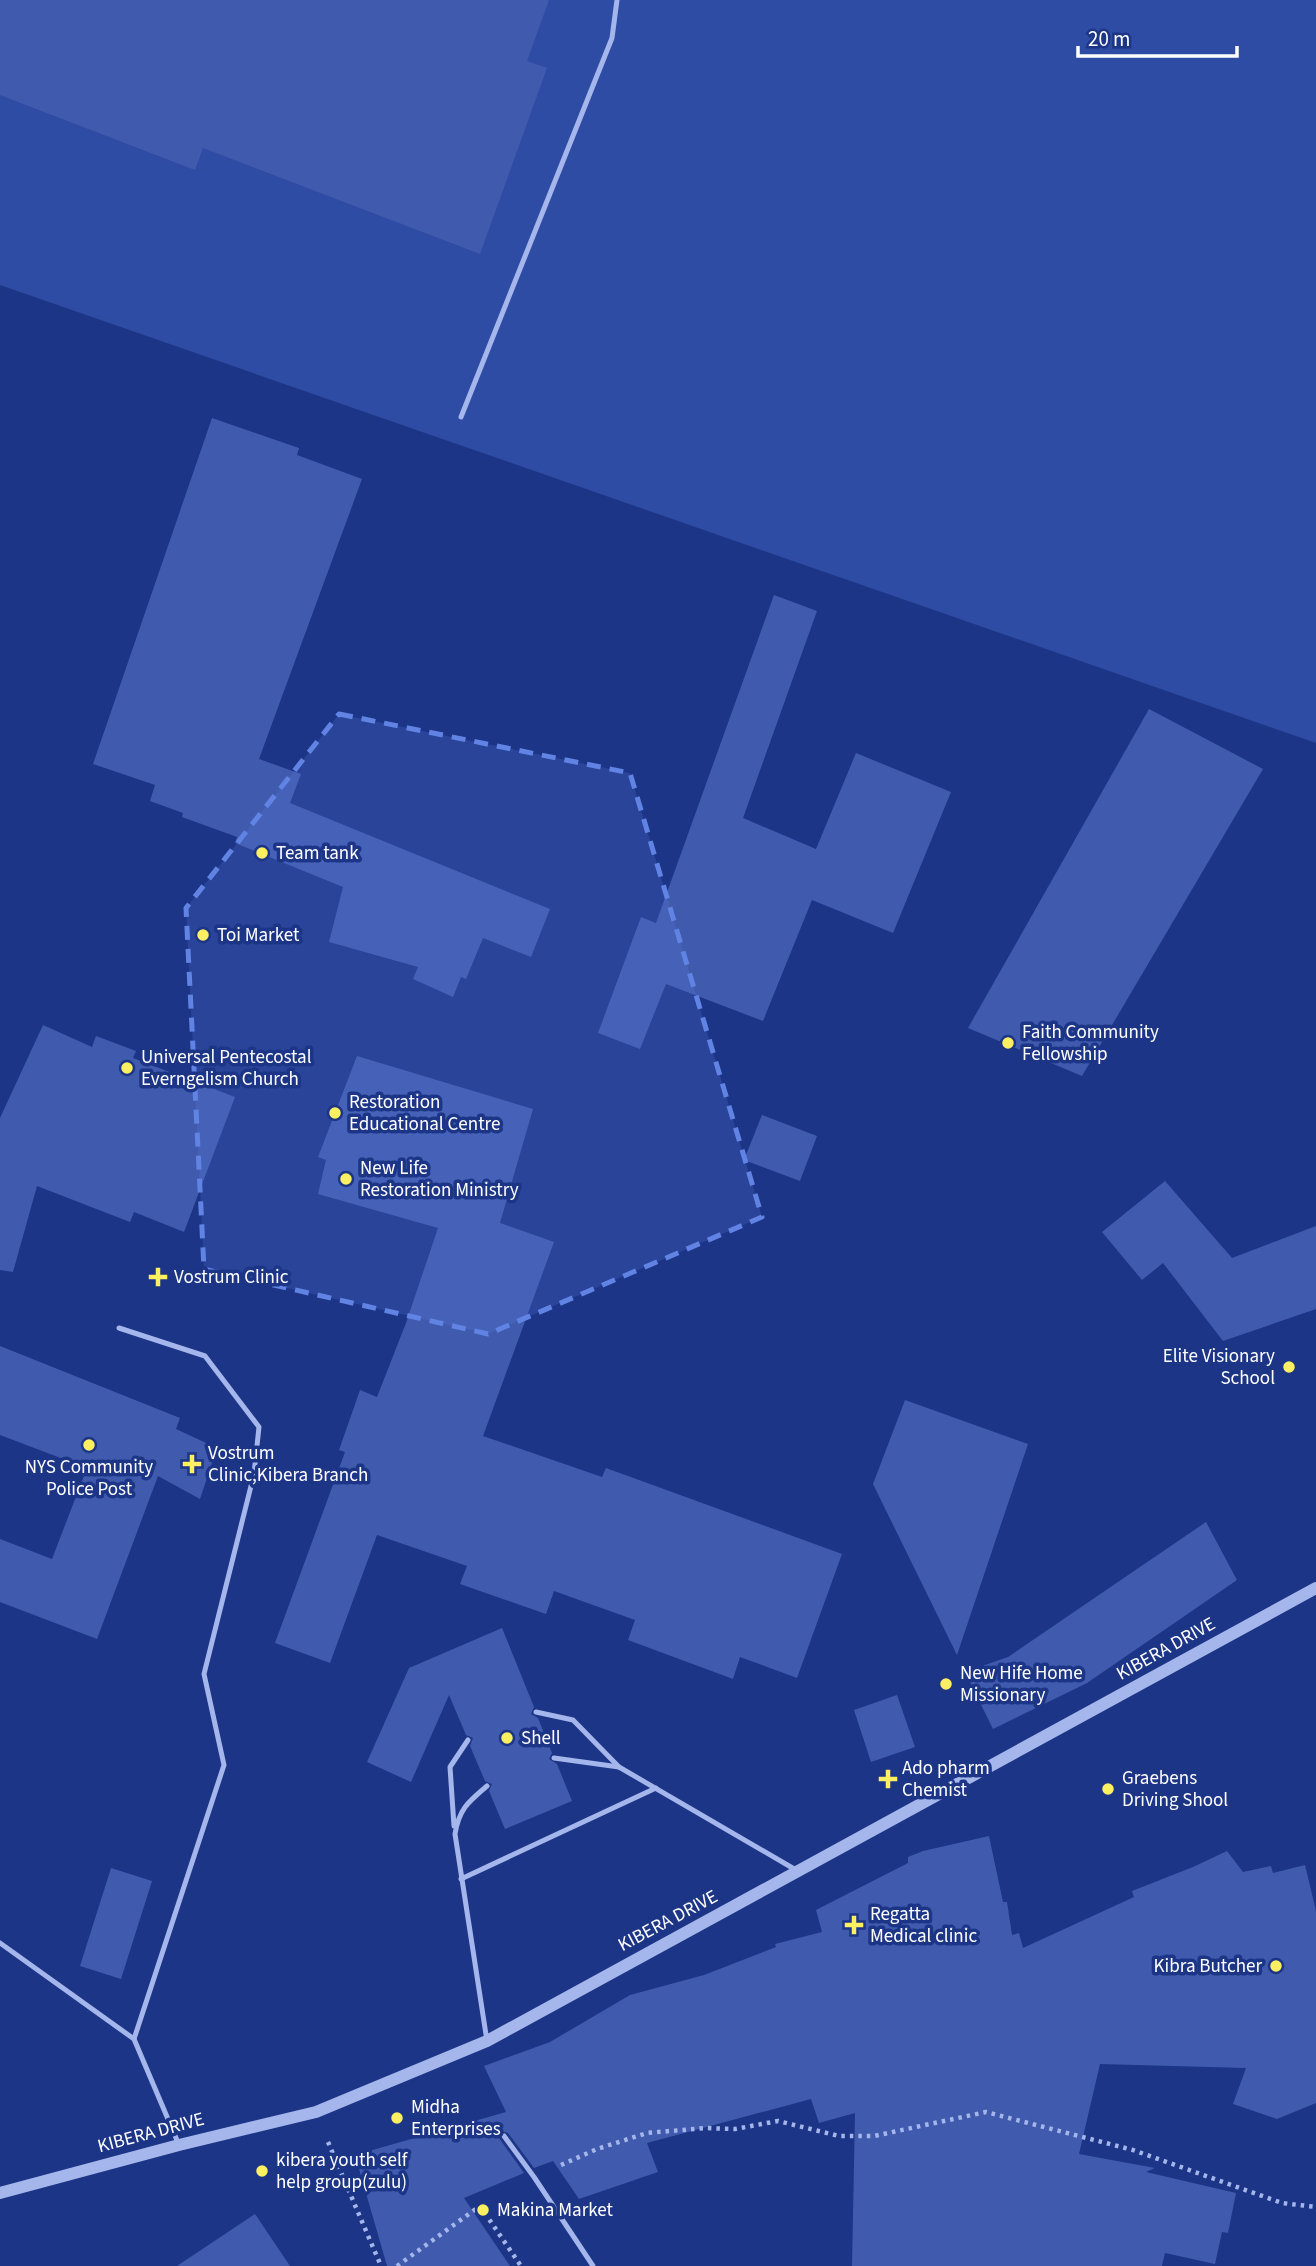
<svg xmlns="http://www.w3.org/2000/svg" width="1316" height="2266" viewBox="0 0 1316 2266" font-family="'Source Sans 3',sans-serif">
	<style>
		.green { fill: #2f4ca4 }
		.building { fill: #405bad }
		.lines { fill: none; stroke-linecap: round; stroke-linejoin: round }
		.path { stroke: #a4b6eb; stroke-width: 4.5; stroke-dasharray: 3.5 5; stroke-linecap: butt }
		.service { stroke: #a4b6eb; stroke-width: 5 }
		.tertiary { stroke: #a4b6eb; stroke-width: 12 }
		.marked { fill: #6183e4; fill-opacity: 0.2; stroke: #6183e4; stroke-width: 5; stroke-dasharray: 14 9; stroke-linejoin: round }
		.poi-dot { fill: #fcef62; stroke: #1c3586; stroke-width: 2.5 }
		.labels { text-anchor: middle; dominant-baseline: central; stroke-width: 7; stroke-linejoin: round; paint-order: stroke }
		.poi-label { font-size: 19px; fill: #fff; stroke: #1c3586; text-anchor: start }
		.street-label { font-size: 19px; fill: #fff; stroke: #1c3586 }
	</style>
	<rect width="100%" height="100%" fill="#1c3586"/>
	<path class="green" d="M0 0H1316V743L0 285Z"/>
	<g class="building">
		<path d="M0 0H549L527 61 547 68 480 254 203 148 195 170 0 95Z"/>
		<path d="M212 418 299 448 297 455 362 479 259 759 301 774 290 803 550 909 531 957 483 938 466 979 461 977 453 997 413 979 418 967 329 942 343 887 235 843 237 837 182 817 183 813 150 801 155 785 93 764Z"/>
		<path d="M774 595 817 611 743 818 816 849 856 753 951 792 893 933 812 900 763 1021 666 984 640 1049 598 1033 641 917 656 923Z"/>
		<path d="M1149 709 1263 769 1082 1076 968 1028Z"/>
		<path d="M43 1025 92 1047 96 1036 136 1051 133 1058 235 1097 184 1232 134 1212 130 1222 37 1186 13 1272 0 1270V1118Z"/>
		<path d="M357 1056 533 1109 500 1223 554 1242 483 1436 602 1477 606 1468 842 1554 797 1678 740 1657 733 1679 628 1640 635 1620 554 1591 546 1614 460 1584 467 1566 377 1535 330 1663 275 1643 345 1452 339 1450 360 1390 377 1397 406 1323 438 1228 318 1194 326 1160 318 1157Z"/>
		<path d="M762 1115 817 1136 800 1181 744 1160Z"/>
		<path d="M1165 1181 1232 1258 1316 1226V1309L1223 1341 1163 1263 1142 1280 1102 1232Z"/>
		<path d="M0 1346 180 1418 176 1429 217 1448 200 1499 158 1476 97 1639 0 1602V1539L52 1559 87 1468 0 1435Z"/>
		<path d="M905 1400 1028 1444 957 1655 873 1484Z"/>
		<path d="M1206 1522 1237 1580 1087 1683 993 1729 965 1672 1008 1657Z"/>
		<path d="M502 1628 534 1707 531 1714 538 1718 552 1753 549 1759 557 1764 572 1801 505 1829 489 1791 492 1784 485 1781 470 1746 473 1738 466 1735 449 1695 411 1782 367 1762 409 1668Z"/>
		<path d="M897 1695 915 1747 871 1762 854 1710Z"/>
		<path d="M989 1836 1003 1902H1007L1012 1935 1019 1933 1023 1948 1134 1897 1132 1891 1193 1867 1227 1851 1243 1872 1271 1866 1273 1873 1305 1865 1316 1911V2103L1277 2119 1233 2104 1246 2068 1100 2064 1079 2154 1155 2168 1146 2172 1236 2193 1228 2233 1222 2232 1215 2264 1165 2253 1162 2266H852L855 2113 819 2123 811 2099 647 2143 658 2172 579 2199 553 2161 534 2168 508 2133 501 2131 499 2138 524 2173 464 2198 510 2266H387L355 2155 506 2112 484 2066 550 2042 630 1995 704 1975 776 1947 775 1944 822 1932 816 1910 908 1863V1857L923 1851Z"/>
		<path d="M111 1868 152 1881 121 1979 80 1966Z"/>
		<path d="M255 2214 290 2266H177Z"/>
	</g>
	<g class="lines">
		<g class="path">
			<path d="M328 2142 381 2266"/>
			<path d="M561 2165 597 2149 647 2133 705 2128 735 2129 778 2121 839 2136H874L986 2112 1133 2150 1282 2203 1316 2207"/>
			<path d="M397 2266 480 2206 521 2266"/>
		</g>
		<g class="service">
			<path d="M461 417 612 38 617 0"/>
			<path d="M119 1328 205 1356 259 1427 254 1474 204 1674 224 1765 134 2039"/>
			<path d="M536 1712 573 1720 619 1767"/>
			<path d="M554 1758 619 1767 796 1870"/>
			<path d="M487 1786C468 1802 459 1809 455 1834L487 2041"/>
			<path d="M454 1826 450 1767 468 1740"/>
			<path d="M461 1879 656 1788"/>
			<path d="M0 1943 134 2039 179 2145"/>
			<path d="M504 2136 534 2177 593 2266"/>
		</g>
		<path class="tertiary" d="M0 2193 179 2145 316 2112 487 2041 1316 1588"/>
	</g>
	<path class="marked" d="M339 714 630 773 762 1217 488 1334 204 1269 186 908Z"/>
	<g class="poi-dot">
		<circle cx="262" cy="853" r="7"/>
		<circle cx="203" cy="935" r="7"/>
		<circle cx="1008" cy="1043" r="7"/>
		<circle cx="127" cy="1068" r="7"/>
		<circle cx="335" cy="1113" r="7"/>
		<circle cx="346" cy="1179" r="7"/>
		<path d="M154.5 1266.5h7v7h7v7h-7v7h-7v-7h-7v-7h7z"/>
		<circle cx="1289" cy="1367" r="7"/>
		<circle cx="89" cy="1445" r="7"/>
		<path d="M188.5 1453.5h7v7h7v7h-7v7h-7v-7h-7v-7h7z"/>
		<circle cx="946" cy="1684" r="7"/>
		<circle cx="507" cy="1738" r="7"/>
		<path d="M884.5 1768.5h7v7h7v7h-7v7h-7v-7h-7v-7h7z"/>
		<circle cx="1108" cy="1789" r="7"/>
		<path d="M850.5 1914.5h7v7h7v7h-7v7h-7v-7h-7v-7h7z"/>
		<circle cx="1276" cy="1966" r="7"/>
		<circle cx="397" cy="2118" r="7"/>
		<circle cx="262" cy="2171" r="7"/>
		<circle cx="483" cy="2210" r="7"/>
	</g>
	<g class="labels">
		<g class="poi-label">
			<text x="276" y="853">Team tank</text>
			<text x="217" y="935">Toi Market</text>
			<text x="1022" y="1032">Faith Community<tspan x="1022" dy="22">Fellowship</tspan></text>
			<text x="141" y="1057">Universal Pentecostal<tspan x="141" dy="22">Everngelism Church</tspan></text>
			<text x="349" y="1102">Restoration<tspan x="349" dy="22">Educational Centre</tspan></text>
			<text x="360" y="1168">New Life<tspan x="360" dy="22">Restoration Ministry</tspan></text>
			<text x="174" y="1277">Vostrum Clinic</text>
			<text x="1275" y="1356" text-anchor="end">Elite Visionary<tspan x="1275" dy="22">School</tspan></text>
			<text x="208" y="1453">Vostrum<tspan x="208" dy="22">Clinic,Kibera Branch</tspan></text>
			<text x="89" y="1467" text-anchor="middle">NYS Community<tspan x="89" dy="22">Police Post</tspan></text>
			<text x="960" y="1673">New Hife Home<tspan x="960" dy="22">Missionary</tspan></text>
			<text x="521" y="1738">Shell</text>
			<text x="902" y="1768">Ado pharm<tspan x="902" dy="22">Chemist</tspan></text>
			<text x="1122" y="1778">Graebens<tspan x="1122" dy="22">Driving Shool</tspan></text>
			<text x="870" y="1914">Regatta<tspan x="870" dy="22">Medical clinic</tspan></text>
			<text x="1262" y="1966" text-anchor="end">Kibra Butcher</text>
			<text x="411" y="2107">Midha<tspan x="411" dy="22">Enterprises</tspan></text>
			<text x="276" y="2160">kibera youth self<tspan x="276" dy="22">help group(zulu)</tspan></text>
			<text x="497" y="2210">Makina Market</text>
		</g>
		<g class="street-label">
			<text transform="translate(1166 1649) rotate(-29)">KIBERA DRIVE</text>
			<text transform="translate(668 1921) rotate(-28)">KIBERA DRIVE</text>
			<text transform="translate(151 2133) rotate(-15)">KIBERA DRIVE</text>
		</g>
	</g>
	<path d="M1078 46v10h159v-10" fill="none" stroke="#ffffff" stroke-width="3.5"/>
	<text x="1088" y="46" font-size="21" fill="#ffffff" stroke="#1c3586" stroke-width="5" paint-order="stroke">20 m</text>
</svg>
